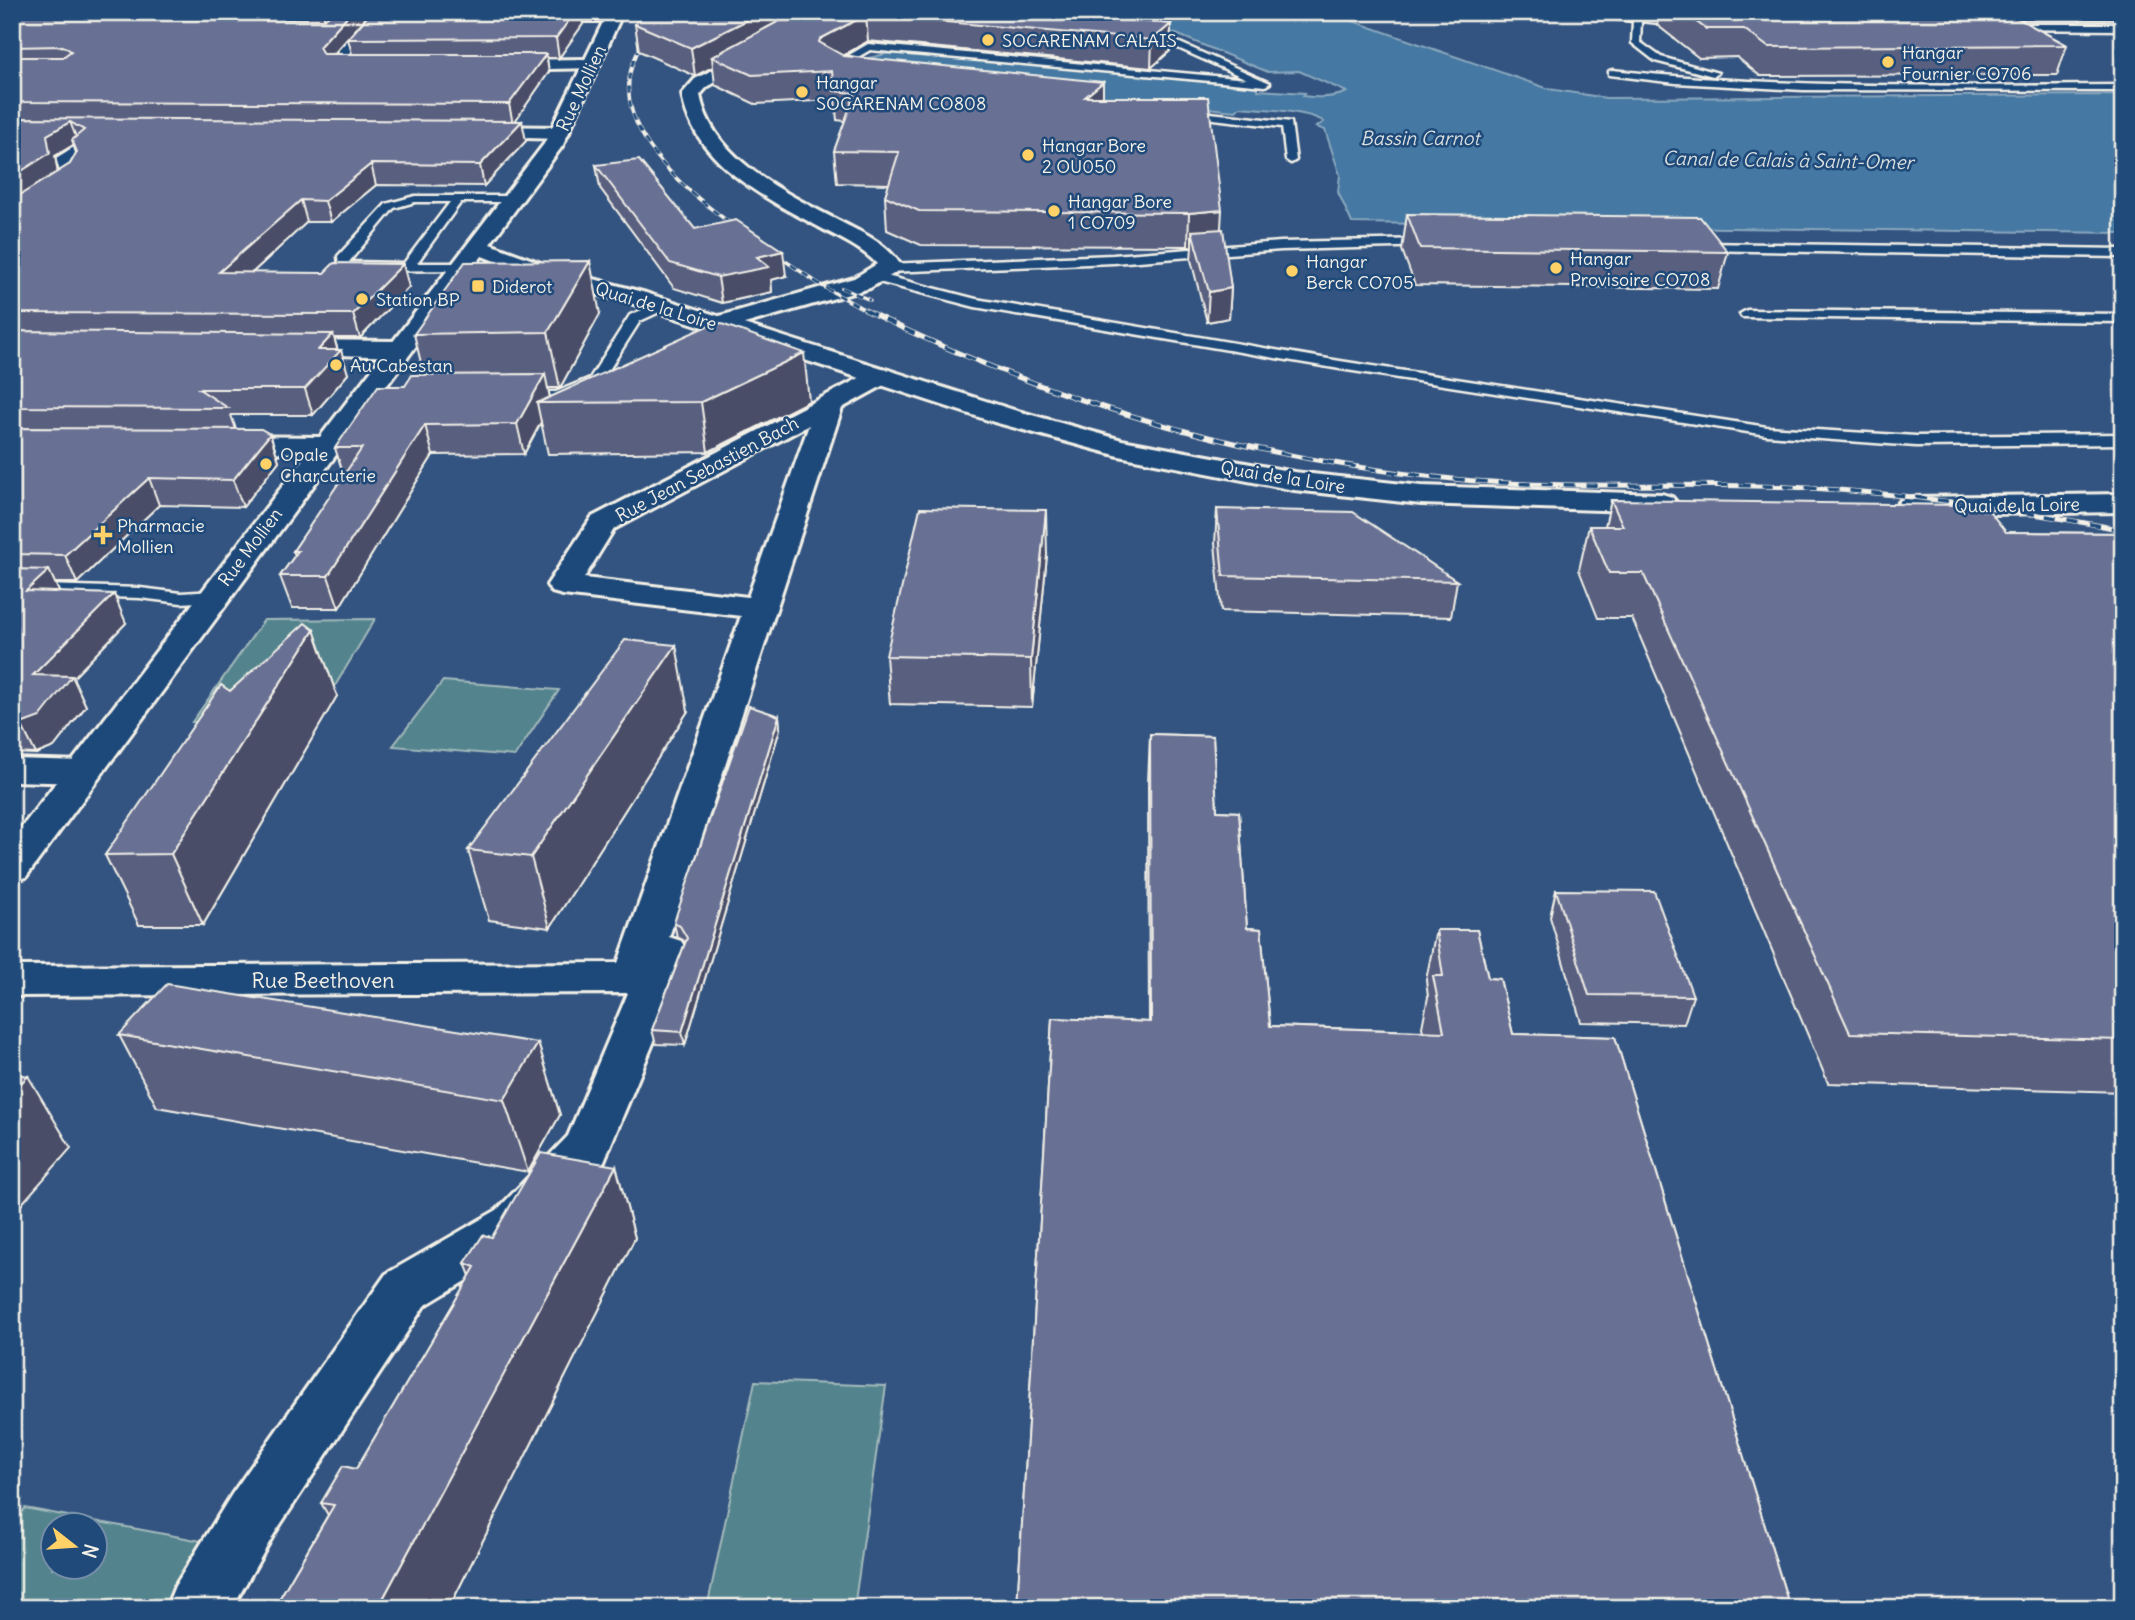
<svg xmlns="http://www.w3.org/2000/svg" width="2135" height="1620" viewBox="0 0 2135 1620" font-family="Delius,sans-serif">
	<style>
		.green { fill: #53848e; stroke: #a4babb; stroke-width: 2; fill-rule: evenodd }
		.water { fill: #4578a2; stroke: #8ba8be; stroke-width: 2 }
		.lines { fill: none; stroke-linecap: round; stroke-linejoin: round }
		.lane-casing { stroke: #f4f1e8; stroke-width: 5 }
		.street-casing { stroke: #f4f1e8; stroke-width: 6 }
		.secondary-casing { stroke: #f4f1e8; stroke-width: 6 }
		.lane { fill: #1f4a7a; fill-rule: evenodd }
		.street { fill: #1f4a7a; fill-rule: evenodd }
		.secondary { fill: #1f4a7a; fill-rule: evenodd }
		.rail-far1-casing { stroke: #f4f1e8; stroke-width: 3.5 }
		.rail-casing { stroke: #f4f1e8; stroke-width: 5 }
		.rail-far1 { stroke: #1f4a7a; stroke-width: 2.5; stroke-dasharray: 7; stroke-linecap: butt }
		.rail { stroke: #1f4a7a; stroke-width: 3.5; stroke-dasharray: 11; stroke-linecap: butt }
		.wall { fill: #595f7f; stroke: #f4f1e8; stroke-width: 2; fill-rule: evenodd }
		.shaded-wall { fill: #484e68; stroke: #f4f1e8; stroke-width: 2 }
		.building { fill: #676f94; stroke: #f4f1e8; stroke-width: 2 }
		.poi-dot { fill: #ffd166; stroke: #1f4a7a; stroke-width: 2.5 }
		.labels { text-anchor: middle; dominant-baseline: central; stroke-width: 5; stroke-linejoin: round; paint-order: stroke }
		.far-poi-label { font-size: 18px; fill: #f4f1e8; stroke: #1f4a7a; text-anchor: start }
		.far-street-label { font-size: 18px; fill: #f4f1e8; stroke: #1f4a7a }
		.far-water-label { font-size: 19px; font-style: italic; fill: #dadfde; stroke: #1f4a7a }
		.street-label { font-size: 21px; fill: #f4f1e8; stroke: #1f4a7a }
	</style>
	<rect width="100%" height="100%" fill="#335481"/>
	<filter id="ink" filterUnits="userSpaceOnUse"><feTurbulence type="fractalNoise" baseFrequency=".0143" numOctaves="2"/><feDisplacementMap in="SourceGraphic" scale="14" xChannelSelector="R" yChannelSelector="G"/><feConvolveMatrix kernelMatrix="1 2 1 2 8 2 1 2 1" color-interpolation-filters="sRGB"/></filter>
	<g filter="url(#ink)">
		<g class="green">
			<path d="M375 619 314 721 192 722 264 620Z"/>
			<path d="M443 681 559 690 515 756 393 746Z"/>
			<path d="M755 1381 886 1386 854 1608H707Z"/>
			<path d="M25 1508 212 1543 173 1608H12V1526ZM52 1526H94V1568H52Z"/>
		</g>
		<path class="water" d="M1123 12H1327L1549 89 1606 98 2123 95V233L1352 223 1338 192 1340 175 1325 130 1316 127 1324 122C1310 111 1260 109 1240 107L1236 111 899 77 864 59 886 54 909 53 1258 87V90L1305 93 1303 96C1318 98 1335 98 1347 92L1299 71 1268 72Z"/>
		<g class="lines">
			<defs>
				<g id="lane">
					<path d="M1098 12H1110L1270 83 1265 86 870 50 832 72 824 70 868 44 1247 79Z"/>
					<path d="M1561 12H1596L1690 21 1687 26 1641 21 1640 42 1661 57 1718 73 1713 76 1655 61 1632 43 1633 21Z"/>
					<path d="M2006 24H2123V30L2003 29Z"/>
					<path d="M1612 70C1782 89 1952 86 2123 85V91L1803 90 1676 83 1609 75V71Z"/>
					<path d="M1183 110 1291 122 1296 160 1291 163 1286 160 1282 127 1179 115 1178 113Z"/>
					<path d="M415 196H512L518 199 512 202H461L417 263H460L464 264V270L350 271 339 267 338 256 386 204ZM415 202H450L404 263 349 262 394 208Z"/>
					<path d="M1430 239 1434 240V246L1281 250 1113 263 887 272 881 268 887 264 1113 255 1281 242Z"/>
					<path d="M1697 243 2123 249V257L1693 250 1691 247Z"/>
					<path d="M875 273 976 299 1340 361 1767 427 1916 436 2123 434V444L1916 446 1767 435 1340 369 975 307 871 280 869 277Z"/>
					<path d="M661 302 666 303V309L640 321 600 384 586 392 557 400H522L515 396 522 392H556L590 378 630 315Z"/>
					<path d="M1747 310 2123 314V322L1742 317 1740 314Z"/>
					<path d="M12 584 140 588 181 593 214 591 223 596 214 601 181 603 140 598 12 594Z"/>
				</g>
				<g id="street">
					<path d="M618 12 623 16 615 21H529L521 16 526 12Z"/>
					<path d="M822 12H841L707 87 700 95C712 159 786 193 839 221 862 233 885 242 900 264L895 273 870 288 727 329 718 331 709 329 706 324 709 319 854 278 877 264C861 247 839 238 819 227 764 198 692 161 682 94L695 79Z"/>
					<path d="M372 13 391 12 396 16 393 19 381 21 340 70H328L326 66 328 62Z"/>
					<path d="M592 59 600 64 598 68 497 70 489 65 497 60Z"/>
					<path d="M471 126 560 127 569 133 560 139 464 136 462 132Z"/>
					<path d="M79 144 89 150 76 160 82 174 76 183 19 220 12 222V207L61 175 56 158Z"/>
					<path d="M285 340 399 341 408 344 412 349 408 354 399 357 276 353 272 348 276 343Z"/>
					<path d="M882 368 891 371 895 376 891 381 842 408 669 937 681 941 687 951 661 1024 604 1161 533 1240 424 1306 274 1534 232 1608H166L175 1586 232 1494 386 1274 497 1210 568 1136 628 993 12 996V966L618 963 741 616 563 595 552 592 547 585 592 517 873 371ZM809 425 748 597 584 578 614 529Z"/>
					<path d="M220 436 326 437 336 439 340 445 336 451 326 453 220 452 210 450 206 444 210 438Z"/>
					<path d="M12 759 84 761 97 764 103 772 97 780 84 783 12 781Z"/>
				</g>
				<g id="secondary">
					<path d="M608 12H623L563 145 490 244 560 270 646 293 1014 410 1122 440 1294 472 1421 486 1662 494 1672 497 1677 503 1672 509 1662 512 1421 504 1294 490 1119 456 994 422 630 303 544 280 482 256 26 877 12 881V840L544 144Z"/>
					<path d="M2123 494V512L1911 515 1901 512 1896 506 1901 500 1911 497Z"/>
				</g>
			</defs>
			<use href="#lane" class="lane-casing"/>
			<use href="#street" class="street-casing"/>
			<use href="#secondary" class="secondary-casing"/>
			<use href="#lane" class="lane"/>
			<use href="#street" class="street"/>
			<use href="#secondary" class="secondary"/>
			<defs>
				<g id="rail-far1">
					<path d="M664 12C650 31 632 54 629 79 622 143 698 201 744 233"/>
					<path d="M768 249 822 286 869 312"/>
					<path d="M842 288 870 300"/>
				</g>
				<path id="rail" d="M865 310C1050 402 1248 459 1453 479 1565 490 1678 482 1789 487 1902 492 2013 509 2123 530"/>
			</defs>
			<use href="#rail-far1" class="rail-far1-casing"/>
			<use href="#rail" class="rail-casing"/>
			<use href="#rail-far1" class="rail-far1"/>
			<use href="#rail" class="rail"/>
		</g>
		<g class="wall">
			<path d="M12 12H371L333 54H352L348 39 583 24 559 58H547L549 72 515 121 526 141 484 186 376 185 331 222H307L252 273 409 287 360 338H334L338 350 348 374 313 415H231L236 429 270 434 279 461 243 507 159 505 77 583H55L59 592 126 623 73 678 86 706 54 747 36 754 12 753ZM73 144 76 153 70 164 58 172 55 156Z"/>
			<path d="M644 12H1041L1171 24 1170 51 1151 68 868 41 844 55 1103 97 1221 229 1231 288 1229 318 1207 322 1191 260 1192 246 921 245 887 230 885 196 889 184 837 183 834 151 845 121 837 120 835 100 755 104 715 85 713 67 695 76 639 51 635 24Z"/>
			<path d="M1628 12H2123V19H2019L2067 45 2057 75 1760 76 1737 57 1699 58 1657 25 1660 14Z"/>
			<path d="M596 165 695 229 786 276 771 280 772 292 722 303 674 288 600 188Z"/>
			<path d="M1407 214 1728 252 1718 289 1415 285 1402 250Z"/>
			<path d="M600 314 560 388H548L550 397 809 401 708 452 548 454 541 422 524 454 433 455 339 608H292L280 576 295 555 293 551 344 476 335 448 405 386 424 375 414 334Z"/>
			<path d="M1611 500 2006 532 2123 533V1092L1828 1083 1632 618H1598L1579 570 1589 526H1605Z"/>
			<path d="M1217 509 1457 581 1451 617 1221 611 1215 543Z"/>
			<path d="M1047 555 1032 707 890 704 886 656Z"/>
			<path d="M314 630 337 696 203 925H139L105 855 230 691Z"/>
			<path d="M688 711 550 928 489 920 468 850Z"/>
			<path d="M779 716 780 729 685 1045 656 1044 652 1030 685 943 683 940 677 937 674 923Z"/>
			<path d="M1150 734 1213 736 1217 811 1239 812 1247 928 1261 929 1270 1026 1423 1031 1422 1027 1428 997 1426 980 1436 930H1477L1488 978 1500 979 1513 1034 1615 1037 1790 1608H1017L1052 1018 1149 1022 1148 783Z"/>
			<path d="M1556 890 1693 996 1684 1024 1581 1022 1550 917Z"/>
			<path d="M119 1035 538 1043 560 1115 528 1172 157 1107Z"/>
			<path d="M616 1166 635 1238 449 1608H274L328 1515 321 1503 356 1469 470 1276 465 1263 492 1237Z"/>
		</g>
		<g class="shaded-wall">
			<path d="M140 12H164L165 15 146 28 139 17Z"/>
			<path d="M323 12H342L326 25Z"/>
			<path d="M351 12H371L324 65 319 47Z"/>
			<path d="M575 12H581L583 24 559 58 556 38Z"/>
			<path d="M763 12H816L712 57 713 67 695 76 691 48Z"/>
			<path d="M866 15 868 41 823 67 819 42 820 39Z"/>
			<path d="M1171 24 1170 51 1151 68 1152 40Z"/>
			<path d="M546 54 549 72 513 124 509 104Z"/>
			<path d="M1103 82V111L1085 97Z"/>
			<path d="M522 121 526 141 484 186 480 165Z"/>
			<path d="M70 122 78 142 55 156 58 174 12 204V177L47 135Z"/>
			<path d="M371 164 376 185 331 222 325 201Z"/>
			<path d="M301 200 307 222 227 296 219 272Z"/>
			<path d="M1222 210 1220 244 1192 231V246L1188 247 1189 213Z"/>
			<path d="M783 251 786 276 771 280 772 292 722 303 718 277 757 257Z"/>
			<path d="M590 261 600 314 560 388 548 332Z"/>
			<path d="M403 264 409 287 360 338 353 314Z"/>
			<path d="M1231 288 1229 318 1207 322 1209 292Z"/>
			<path d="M333 334 338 352 341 350 348 374 313 415 305 389 318 350Z"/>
			<path d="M804 353 809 401 708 452 701 402Z"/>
			<path d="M545 374 551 403H537L541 422 524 454 517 424Z"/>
			<path d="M425 425 433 455 339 608 328 576Z"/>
			<path d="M270 434 279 461 243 507 233 480Z"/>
			<path d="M149 478 159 505 77 583 65 555Z"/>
			<path d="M1046 510 1047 555 1032 707 1031 659Z"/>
			<path d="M49 570 62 598 26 591Z"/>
			<path d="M114 594 126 623 73 678 86 706 54 747 36 754 21 724 33 675Z"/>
			<path d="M314 630 337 696 203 925 171 854Z"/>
			<path d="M676 645 688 711 550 928 531 857Z"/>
			<path d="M779 716 780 729 685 1045 682 1032Z"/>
			<path d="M538 1043 560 1115 528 1172 504 1100Z"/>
			<path d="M28 1076 71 1148 12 1215V1092Z"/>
			<path d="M616 1166 635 1238 449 1608H378Z"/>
		</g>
		<g class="building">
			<path d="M12 12H140L139 17 141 19H324L333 12H351L319 47 323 54H546L509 104 12 102V57H63L71 51 63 46 12 47Z"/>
			<path d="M371 12H575L556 38 348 39Z"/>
			<path d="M644 12H763L691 48 635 24Z"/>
			<path d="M796 12H1041L1171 24 1152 40 866 15 820 39 819 42 844 56 1103 82 1085 97H1208L1222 210 1189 213 919 211 885 196 899 152 834 151 855 93 834 91 832 71 752 75 712 57Z"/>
			<path d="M1683 12H2006L2067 45 1768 47 1744 29H1706Z"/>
			<path d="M12 118 522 121 480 165 371 164 325 201 301 200 219 272 324 273 334 263 403 264 353 314 12 313V200L70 164 77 152 72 140 84 130 70 122 47 135 50 153 12 177Z"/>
			<path d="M639 160 695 229 736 220 783 251 757 257 769 267 718 277 670 263 596 165Z"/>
			<path d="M1407 214 1700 217 1728 252 1420 248Z"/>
			<path d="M1223 229 1231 288 1209 292 1192 231Z"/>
			<path d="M590 261 548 332 414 334 465 262Z"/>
			<path d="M716 322 804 353 701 402 537 403Z"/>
			<path d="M12 331 333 334 318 350H341L305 389H199L228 408 12 407Z"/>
			<path d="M545 374 517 424 425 425 328 576H280L298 551H293L362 448H335L378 386H405L412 375Z"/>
			<path d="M12 428 261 429 270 434 233 480 149 478 65 555 12 554Z"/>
			<path d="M1611 500 1960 505 1990 512 2006 532 2123 533V1040L1850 1033 1643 573H1609L1589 526H1623Z"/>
			<path d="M920 508 1046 510 1031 659 886 656Z"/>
			<path d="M1217 509 1353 512 1457 581 1223 576Z"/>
			<path d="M12 569 49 570 26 591 114 594 33 675 72 676 40 717 21 724H12Z"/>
			<path d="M305 623 314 630 171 854 105 855 221 685 230 691Z"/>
			<path d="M625 640 676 645 531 857 468 850Z"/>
			<path d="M749 706 779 716 682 1032 652 1030 687 938 680 926 674 923 677 913Z"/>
			<path d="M1150 734 1213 736 1217 811 1239 812 1247 928 1261 929 1270 1026 1444 1032 1433 976H1443L1436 930H1477L1488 978 1500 979 1513 1034 1615 1037 1790 1608H1017L1052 1018 1151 1022Z"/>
			<path d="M1556 890 1654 891 1693 996 1589 995Z"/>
			<path d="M167 984 538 1043 504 1100 119 1035Z"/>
			<path d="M12 1073 28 1076 12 1092Z"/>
			<path d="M541 1153 616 1166 378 1608H274L334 1505 321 1503 343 1466 356 1469 475 1267 465 1263 483 1235 492 1237Z"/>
		</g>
	</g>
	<g class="poi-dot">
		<circle cx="988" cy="40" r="7"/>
		<circle cx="1888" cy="62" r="7"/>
		<circle cx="802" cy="92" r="7"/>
		<circle cx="1028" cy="155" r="7"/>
		<circle cx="1054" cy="211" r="7"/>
		<circle cx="1556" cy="268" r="7"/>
		<circle cx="1292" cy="271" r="7"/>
		<rect x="471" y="279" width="14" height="14" rx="3.5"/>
		<circle cx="362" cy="299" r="7"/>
		<circle cx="336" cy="365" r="7"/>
		<circle cx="266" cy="464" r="7"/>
		<path d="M99.5 524.5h7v7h7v7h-7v7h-7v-7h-7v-7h7z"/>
	</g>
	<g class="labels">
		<g class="far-poi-label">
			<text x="1002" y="40">SOCARENAM CALAIS</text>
			<text x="1902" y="52">Hangar<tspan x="1902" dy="21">Fournier CO706</tspan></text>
			<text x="816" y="82">Hangar<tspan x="816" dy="21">SOCARENAM CO808</tspan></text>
			<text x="1042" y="145">Hangar Bore<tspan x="1042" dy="21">2 OU050</tspan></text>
			<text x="1068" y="201">Hangar Bore<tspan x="1068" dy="21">1 CO709</tspan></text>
			<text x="1570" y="258">Hangar<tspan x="1570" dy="21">Provisoire CO708</tspan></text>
			<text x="1306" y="261">Hangar<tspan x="1306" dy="21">Berck CO705</tspan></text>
			<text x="492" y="286">Diderot</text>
			<text x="376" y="299">Station BP</text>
			<text x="350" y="365">Au Cabestan</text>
			<text x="280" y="454">Opale<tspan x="280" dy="21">Charcuterie</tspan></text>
			<text x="117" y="525">Pharmacie<tspan x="117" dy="21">Mollien</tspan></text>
		</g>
		<g class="far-street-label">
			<text transform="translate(581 88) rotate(-65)">Rue Mollien</text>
			<text transform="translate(656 306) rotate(17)">Quai de la Loire</text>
			<text transform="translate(707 469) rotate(-28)">Rue Jean Sebastien Bach</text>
			<text transform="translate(1283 477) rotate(9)">Quai de la Loire</text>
			<text transform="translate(2017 505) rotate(-1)">Quai de la Loire</text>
			<text transform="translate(250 547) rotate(-53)">Rue Mollien</text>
		</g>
		<g class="far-water-label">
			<text x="1420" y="138">Bassin Carnot</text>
			<text transform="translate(1788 160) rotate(1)">Canal de Calais à Saint-Omer</text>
		</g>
		<g class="street-label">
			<text x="323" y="980">Rue Beethoven</text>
		</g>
	</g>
	<rect width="2135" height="1620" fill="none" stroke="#1f4a7a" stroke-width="42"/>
	<rect x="21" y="21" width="2093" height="1578" fill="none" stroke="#f4f1e8" stroke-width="2.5" filter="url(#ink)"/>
	<g transform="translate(74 1546) rotate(107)"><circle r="33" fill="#1f4a7a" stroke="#748da6" stroke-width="2"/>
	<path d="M0-5L12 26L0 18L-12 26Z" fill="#ffd166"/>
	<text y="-10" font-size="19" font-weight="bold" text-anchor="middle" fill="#f4f1e8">N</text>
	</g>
</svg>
